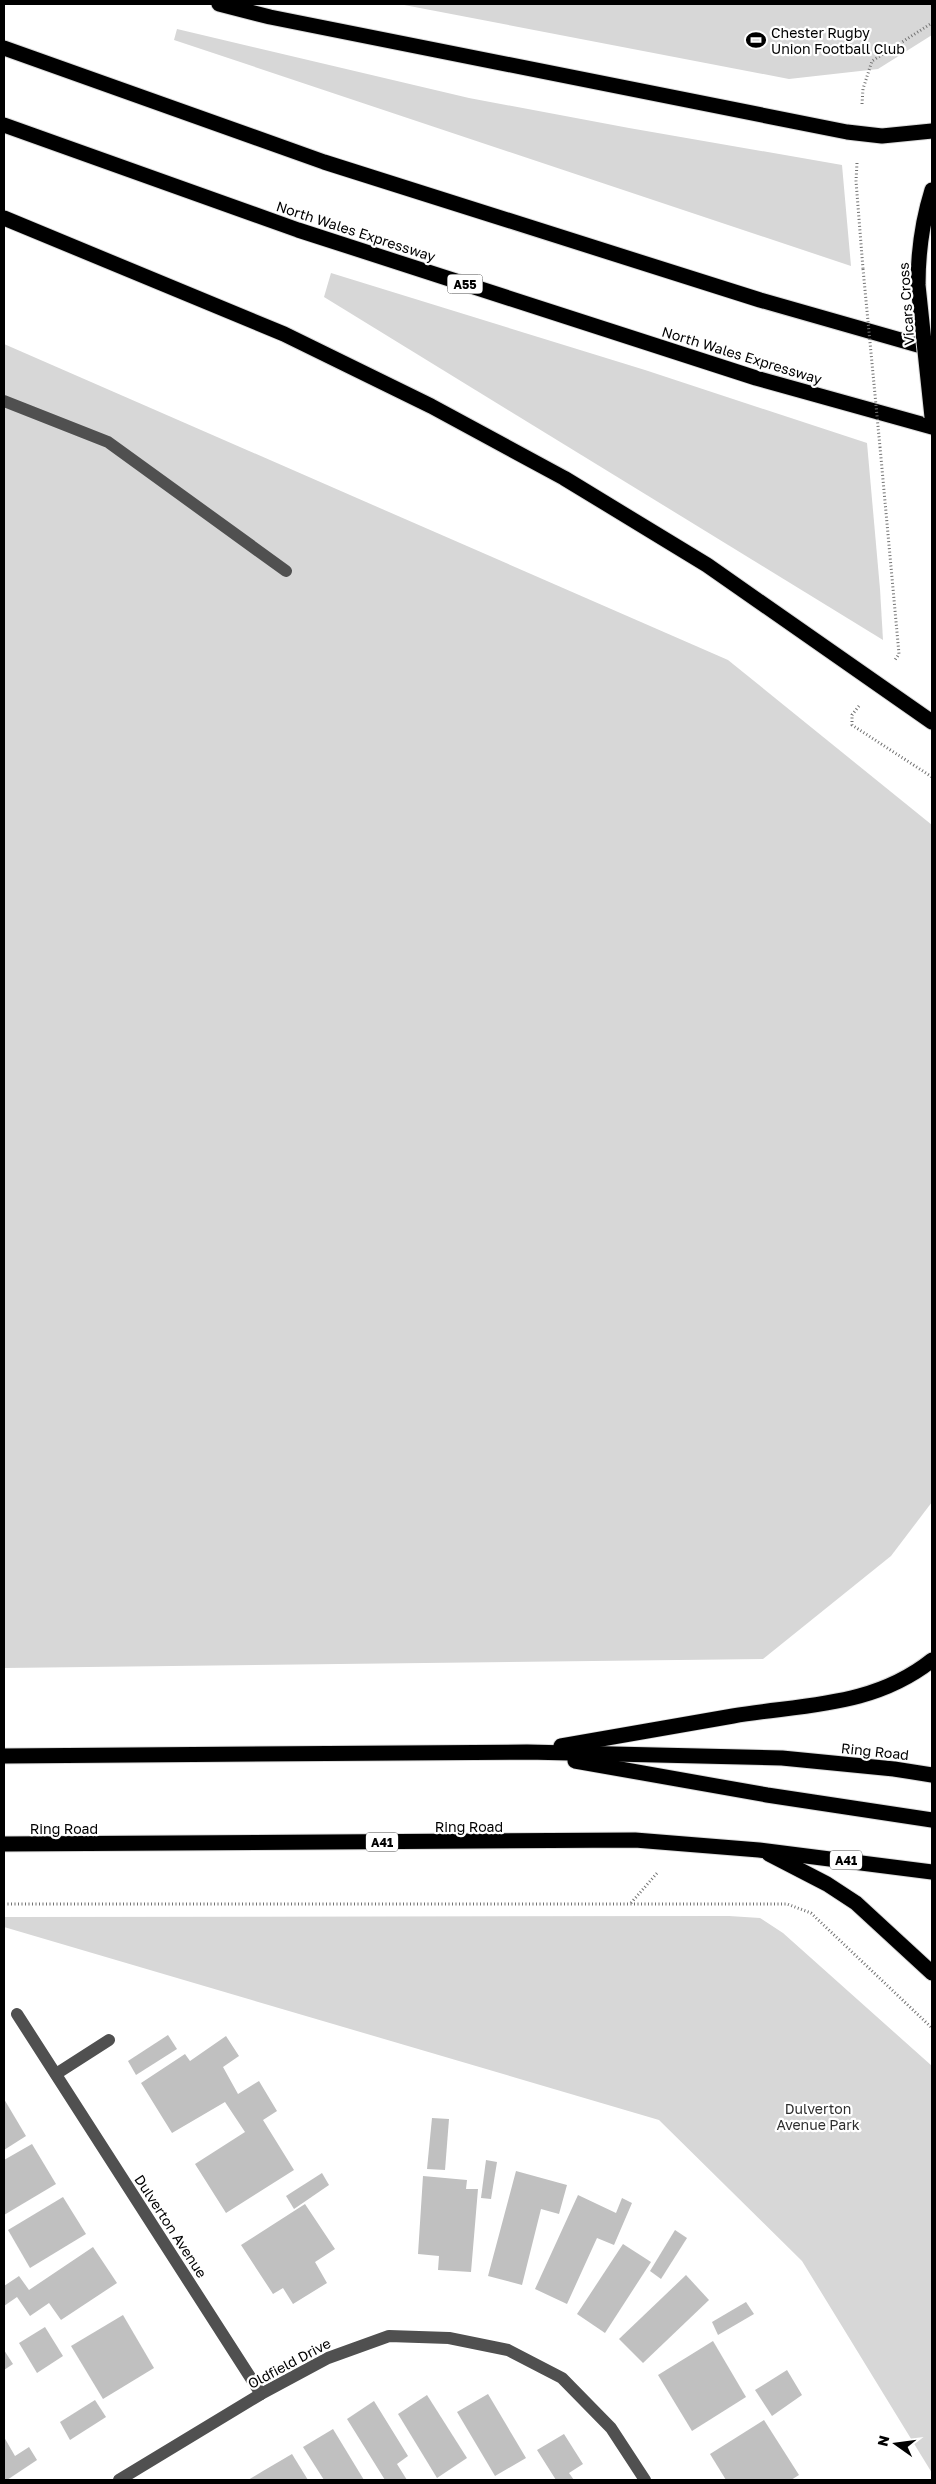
<svg xmlns="http://www.w3.org/2000/svg" width="936" height="2484" viewBox="0 0 936 2484" font-family="'Golos Text',sans-serif">
	<style>
		.green { fill: #d7d7d7 }
		.building { fill: #c0c0c0 }
		.lines { fill: none; stroke-linecap: round; stroke-linejoin: round }
		.highway-casing { stroke: #dbdbdb; stroke-width: 17 }
		.path { stroke: #727272; stroke-width: 3; stroke-dasharray: 1 2.5; stroke-linecap: butt }
		.minor { stroke: #505050; stroke-width: 12 }
		.highway { stroke: #000; stroke-width: 15 }
		.highway-bridge-casing { stroke: #dbdbdb; stroke-width: 17; stroke-linecap: butt }
		.path-bridge { stroke: #727272; stroke-width: 3; stroke-dasharray: 1 2.5; stroke-linecap: butt }
		.highway-bridge { stroke: #000; stroke-width: 15 }
		.labels { text-anchor: middle; dominant-baseline: central; stroke-width: 4.5; stroke-linejoin: round; paint-order: stroke }
		.shield { fill: #fff; stroke: #4c4c4c; stroke-width: 1 }
		.shield-label { font-size: 12px; font-weight: bold; fill: #000 }
		.poi-label { font-size: 14px; fill: #000; stroke: #fff; text-anchor: start }
		.street-label { font-size: 14px; fill: #000; stroke: #fff }
		.park-label { font-size: 14px; fill: #2e2e2e; stroke: #fff }
	</style>
	<rect width="100%" height="100%" fill="#fff"/>
	<g class="green">
		<path d="M399 4H932V35L878 69 789 79Z"/>
		<path d="M177 29 469 98 629 128 842 165 851 266 174 40Z"/>
		<path d="M331 273 645 370 867 443 880 589 883 640 324 297Z"/>
		<path d="M4 344 728 660 932 825V1502L891 1556 763 1659 4 1668Z"/>
		<path d="M729 1916 760 1918 783 1933 932 2066V2473L802 2261 659 2120 4 1927V1917Z"/>
	</g>
	<g class="building">
		<path d="M168 2035 177 2049 136 2075 128 2061Z"/>
		<path d="M226 2036 239 2056 223 2067 238 2094 259 2081 277 2111 263 2120 294 2170 226 2213 195 2164 245 2132 225 2102 172 2133 141 2083 185 2054 190 2061Z"/>
		<path d="M4 2099 26 2136 4 2150Z"/>
		<path d="M432 2118 449 2119 445 2170 427 2169Z"/>
		<path d="M32 2144 56 2184 4 2215V2160Z"/>
		<path d="M486 2160 497 2162 491 2199 481 2198Z"/>
		<path d="M516 2171 567 2185 559 2214 541 2209 522 2285 488 2276Z"/>
		<path d="M322 2173 329 2185 294 2209 286 2196Z"/>
		<path d="M423 2176 467 2180 466 2189H478L471 2272 438 2270 439 2256 418 2254Z"/>
		<path d="M578 2195 616 2213 622 2198 632 2203 614 2245 597 2238 567 2304 535 2289Z"/>
		<path d="M63 2197 86 2234 30 2268 8 2230Z"/>
		<path d="M305 2204 335 2249 315 2262 327 2283 293 2304 283 2288 273 2294 241 2245Z"/>
		<path d="M675 2230 687 2238 661 2279 650 2271Z"/>
		<path d="M623 2244 651 2262 605 2333 577 2314Z"/>
		<path d="M93 2247 117 2283 61 2320 49 2303 30 2316 17 2297 4 2306V2286L19 2276 29 2290Z"/>
		<path d="M686 2275 709 2300 643 2363 619 2339Z"/>
		<path d="M746 2302 754 2314 718 2335 712 2322Z"/>
		<path d="M123 2315 154 2368 103 2399 71 2346Z"/>
		<path d="M45 2327 63 2356 37 2373 19 2343Z"/>
		<path d="M713 2341 746 2397 692 2431 658 2375Z"/>
		<path d="M4 2350 13 2364 4 2370Z"/>
		<path d="M787 2370 802 2395 772 2416 755 2390Z"/>
		<path d="M488 2394 526 2458 495 2476 457 2412Z"/>
		<path d="M427 2395 467 2458 437 2478 398 2414Z"/>
		<path d="M95 2400 106 2417 70 2440 60 2422Z"/>
		<path d="M374 2401 408 2456 397 2464 407 2480H385L347 2419Z"/>
		<path d="M764 2420 799 2475 791 2480H726L710 2454Z"/>
		<path d="M333 2429 364 2480H324L303 2447Z"/>
		<path d="M564 2434 583 2464 569 2473 574 2480H556L537 2450Z"/>
		<path d="M4 2437 15 2456 29 2447 37 2460 7 2480H4Z"/>
		<path d="M292 2454 308 2480H248L263 2471Z"/>
	</g>
	<g class="lines">
		<defs>
			<g id="highway">
				<path d="M219 4 270 17 847 132 882 136 932 131"/>
				<path d="M4 48 324 162 760 300 932 349"/>
				<path d="M4 125 298 230 756 378 932 427"/>
				<path d="M4 218 284 334 431 406 564 478 707 565 932 722"/>
				<path d="M918 285C918 251 922 222 932 190"/>
				<path d="M561 1746C618 1736 676 1726 733 1716 804 1704 873 1707 932 1660"/>
				<path d="M4 1756 527 1752 782 1758 894 1769 932 1775"/>
				<path d="M575 1761 767 1795 932 1820"/>
				<path d="M4 1844 635 1840 759 1850 932 1872"/>
				<path d="M769 1854 827 1884 856 1903 932 1973"/>
			</g>
		</defs>
		<use href="#highway" class="highway-casing"/>
		<g class="path">
			<path d="M862 104 863 89 872 61 932 23"/>
			<path d="M857 163 856 181 863 269"/>
			<path d="M880 447 899 654 895 660"/>
			<path d="M859 706 852 715V725L932 777"/>
			<path d="M631 1903 658 1872"/>
			<path d="M4 1904H787L811 1913 932 2028"/>
		</g>
		<g class="minor">
			<path d="M4 401 108 442 286 571"/>
			<path d="M17 2014 261 2394"/>
			<path d="M56 2074 109 2040"/>
			<path d="M119 2480 261 2394 328 2358 389 2336 449 2338 508 2350 562 2378 611 2428 645 2480"/>
		</g>
		<use href="#highway" class="highway"/>
		<defs>
			<path id="highway-bridge" d="M918 285 932 417"/>
		</defs>
		<use href="#highway-bridge" class="highway-bridge-casing"/>
		<path class="path-bridge" d="M863 269 880 447"/>
		<use href="#highway-bridge" class="highway-bridge"/>
	</g>
	<defs>
		<symbol id="stadium-bare" viewBox="-9 -9 18 18"><path d="M0-5a6.5 5 0 1 0 0 10a6.5 5 0 1 0 0-10ZM-3.5-1.8h7v3.6h-7Z" fill="#000" stroke="#fff" stroke-width="2.5" paint-order="stroke"/></symbol>
	</defs>
	<g fill-rule="evenodd">
		<use href="#stadium-bare" x="742" y="26" width="28" height="28"/>
	</g>
	<g class="labels">
		<g class="shield">
			<rect x="447.5" y="274.5" width="35" height="19" rx="4"/>
			<rect x="366" y="1832.5" width="32" height="19" rx="4"/>
			<rect x="830" y="1850.5" width="32" height="19" rx="4"/>
		</g>
		<g class="shield-label">
			<text x="465" y="284">A55</text>
			<text x="382" y="1842">A41</text>
			<text x="846" y="1860">A41</text>
		</g>
		<g class="poi-label">
			<text x="771" y="32">Chester Rugby<tspan x="771" dy="16">Union Football Club</tspan></text>
		</g>
		<g class="street-label">
			<text transform="translate(356 231) rotate(18)">North Wales Expressway</text>
			<text transform="translate(906 304) rotate(-94)">Vicars Cross</text>
			<text transform="translate(742 355) rotate(17)">North Wales Expressway</text>
			<text transform="translate(875 1751) rotate(6)">Ring Road</text>
			<text x="469" y="1826">Ring Road</text>
			<text x="64" y="1828">Ring Road</text>
			<text transform="translate(171 2226) rotate(57)">Dulverton Avenue</text>
			<text transform="translate(289 2363) rotate(-28)">Oldfield Drive</text>
		</g>
		<g class="park-label">
			<text x="818" y="2108">Dulverton<tspan x="818" dy="16">Avenue Park</tspan></text>
		</g>
	</g>
	<rect width="936" height="2484" fill="none" stroke="#000000" stroke-width="10"/>
	<g transform="translate(896 2444) rotate(284)" stroke="#ffffff" stroke-width="4" paint-order="stroke">
	<path d="M0-4L9 19L0 12L-9 19Z" fill="#000000"/>
	<text y="-8" font-size="14" font-weight="bold" text-anchor="middle" fill="#000000">N</text>
	</g>
</svg>
